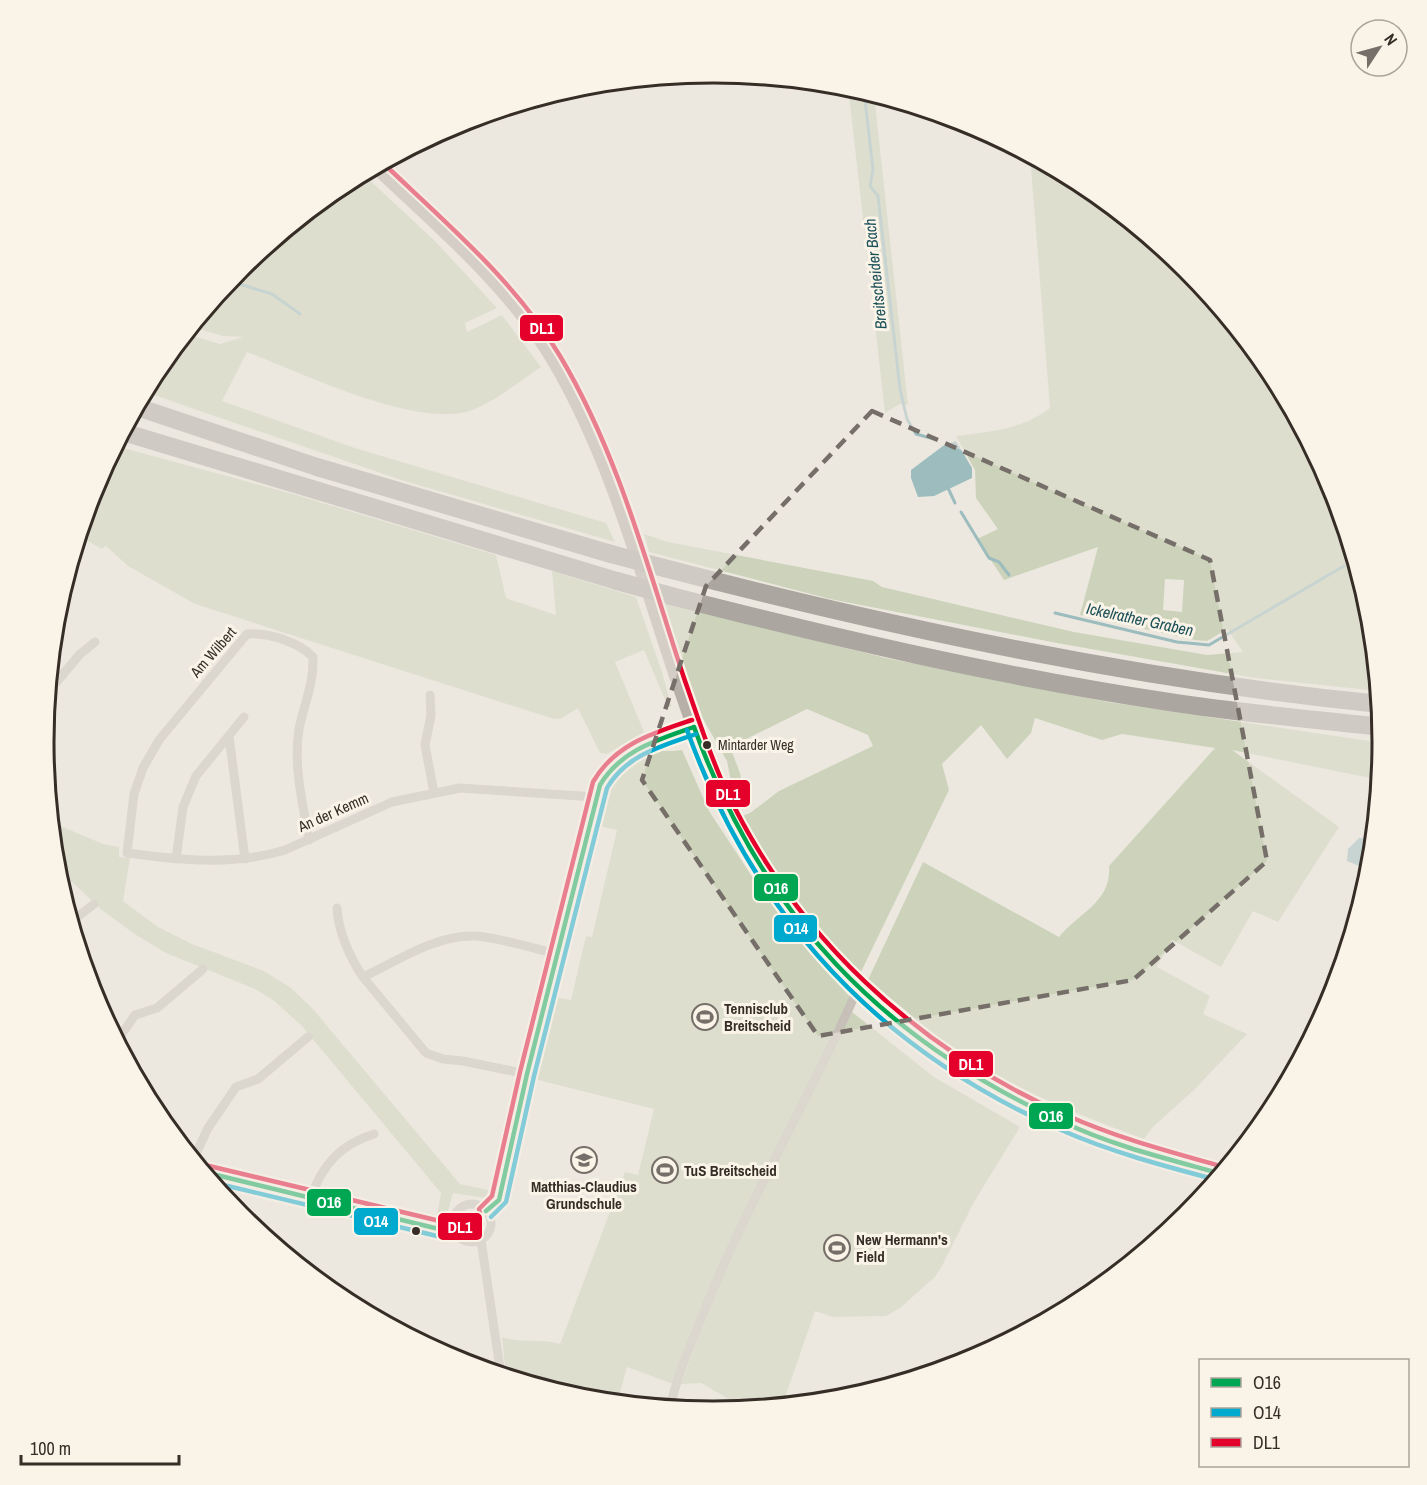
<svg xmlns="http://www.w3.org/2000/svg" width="1427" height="1485" viewBox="0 0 1427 1485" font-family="'Archivo Narrow',sans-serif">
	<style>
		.green { fill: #ccd3ba; fill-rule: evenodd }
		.water { fill: #9cbcbe }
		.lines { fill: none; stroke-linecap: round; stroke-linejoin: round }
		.stream { stroke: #9cbcbe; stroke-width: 3 }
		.street { stroke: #c6c0b9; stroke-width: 9 }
		.secondary { stroke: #b6b0a9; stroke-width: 14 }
		.highway { stroke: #aba69f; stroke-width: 18 }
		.highway-bridge { stroke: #aba69f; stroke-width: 18 }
		.bus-1-casing { stroke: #faf3e7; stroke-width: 9 }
		.bus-2-casing { stroke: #faf3e7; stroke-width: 9 }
		.bus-3-casing { stroke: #faf3e7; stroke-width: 9 }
		.bus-1 { stroke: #00a651; stroke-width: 4.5 }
		.bus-2 { stroke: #00a9ce; stroke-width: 4.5 }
		.bus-3 { stroke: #e4002b; stroke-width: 4.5 }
		.marked { fill: none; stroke: #766e68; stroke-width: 4.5; stroke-dasharray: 12 8; stroke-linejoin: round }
		.bus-dot { fill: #362d27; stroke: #faf3e7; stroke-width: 2 }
		.labels { text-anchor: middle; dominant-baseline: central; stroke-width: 6; stroke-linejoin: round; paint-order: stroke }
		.bus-label { font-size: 14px; fill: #362d27; stroke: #faf3e7; text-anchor: start }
		.street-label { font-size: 15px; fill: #362d27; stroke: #faf3e7 }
		.poi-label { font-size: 15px; font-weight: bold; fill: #362d27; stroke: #faf3e7; text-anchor: start }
		.water-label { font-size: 16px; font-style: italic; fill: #1c5059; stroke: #faf3e7 }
		.rim { fill: none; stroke: #362d27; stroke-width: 3 }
		.line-badge { stroke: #faf3e7; stroke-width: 2 }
		.badge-label { font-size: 16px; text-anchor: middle; font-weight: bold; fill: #fff }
	</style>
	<rect width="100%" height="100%" fill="#ece8e0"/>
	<g class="green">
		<path d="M848 86 874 94 908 405 900 404 885 413Z"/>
		<path d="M1030 155 1086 186 1187 269 1271 371 1333 486 1371 612 1378 691 1255 678 1057 643 830 599 649 552 644 534 668 542 873 581 882 587 1074 632 1207 655 1243 652 1227 629 1207 641 1195 640 1080 615 1098 547 1004 580 977 539 998 529 976 498 975 470 956 436C990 432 1023 429 1050 408ZM1165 579 1184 580 1182 612 1163 610Z"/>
		<path d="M363 174 436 242 497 308 465 323 467 332 502 315 541 367C520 381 498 399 475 409 422 432 300 372 247 352L222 401 355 448 606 523 615 542 401 480 145 392 157 370 186 334 220 344 243 337 223 336 192 327 240 268 342 185Z"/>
		<path d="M116 446 293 494 496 555 506 598 556 615 552 571 636 597 662 672 671 706 668 707 644 650 615 662 644 732 607 754 600 753 578 708 562 718 554 719 195 604 128 566 106 546 102 549 79 536 95 486Z"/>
		<path d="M658 602 886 658 1108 702 1383 743 1380 780 1232 750 1339 827 1278 922 1253 911 1221 967 1172 940 1157 967 1210 996 1203 1014 1247 1034 1195 1089 1153 1127 1144 1139C1079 1115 1020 1092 962 1054 929 1032 899 1004 868 980L923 862 1059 937C1078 913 1112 902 1109 866L1215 748 1122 734 1102 740 1035 718 1031 733 1007 759 981 725 942 764 949 790 858 978 823 939 780 883 742 816 750 813 779 791 873 746 868 735 807 709 730 747 740 773 745 799 736 806 727 761 702 717Z"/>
		<path d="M682 750 709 811 753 878 799 939 850 997 828 1060 852 1012 934 1077 1020 1127 974 1202 943 1264 935 1277 900 1308 886 1316 833 1317 815 1311 782 1406 746 1409 701 1383 681 1384 720 1280 673 1384 627 1367 617 1403 582 1400 506 1376 502 1337C520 1344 541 1338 560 1344L625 1172 638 1175 654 1109 534 1079 554 997 571 1000 586 936 592 937 617 830 595 825C604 796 613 758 649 752 660 750 671 752 682 750Z"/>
		<path d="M51 822 103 844 119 847V857L130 858 123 901 158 927 192 944 264 971 291 988 312 1008 460 1184 488 1190 486 1198 453 1193 446 1218 437 1216 441 1193 301 1025 273 1000 255 989 166 953 133 933 102 910 56 867Z"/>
	</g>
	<g class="water">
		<path d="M956 441 972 468V478L934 496 918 497 911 478V470L943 446Z"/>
		<path d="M1359 838 1374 840 1371 871 1347 861 1348 849Z"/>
	</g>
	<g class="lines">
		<g class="stream">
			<path d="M864 91 873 170 870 186 878 196 900 389 907 419 916 434 934 439"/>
			<path d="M229 281 272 294 300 314"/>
			<path d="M948 488 955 503"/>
			<path d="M961 512 989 558 999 562 1009 575"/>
			<path d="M1055 613 1177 642 1209 645 1344 566"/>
		</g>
		<g class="street">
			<path d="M49 691 80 654 95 642"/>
			<path d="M430 695 431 715 425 745 434 793"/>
			<path d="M229 736 245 859"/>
			<path d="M309 840C303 805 293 765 299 729 304 704 314 684 313 657 299 642 267 632 247 634L159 740 143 768 134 794 127 853C179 860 233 866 285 850L392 802 460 788 596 797"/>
			<path d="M176 859 183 807 196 776 244 717"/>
			<path d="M337 908C338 931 350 958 363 977"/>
			<path d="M71 922 94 904"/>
			<path d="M117 1041 135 1015 157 1008 203 969"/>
			<path d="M527 1074 463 1061 443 1059 426 1053 363 977C397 961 437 934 476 936 502 938 531 948 557 954"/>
			<path d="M193 1160 208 1128 236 1087 258 1079 308 1037"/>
			<path d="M203 1172 443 1230H454"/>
			<path d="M310 1198C323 1165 339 1145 374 1134"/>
			<circle cx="472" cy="1223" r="19"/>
			<path d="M486 1211 499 1200 527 1074 600 785C616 749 660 739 694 727"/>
			<path d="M481 1240 501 1375"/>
			<path d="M670 1408C677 1375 691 1345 703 1314 747 1202 810 1098 858 988"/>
		</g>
		<path class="secondary" d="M376 167C438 226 510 286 554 361 621 475 649 607 695 730 703 751 710 774 720 795 817 1006 1002 1122 1222 1174"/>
		<g class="highway">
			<path d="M137 407 317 467 611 554"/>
			<path d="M123 432 617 581"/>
			<path d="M664 568C899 629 1138 680 1380 704"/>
			<path d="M671 596C835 638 1002 677 1169 702 1240 713 1311 719 1382 727"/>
		</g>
		<g class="highway-bridge">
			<path d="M611 554 664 568"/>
			<path d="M617 581 671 596"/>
		</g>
		<defs>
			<g id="bus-1">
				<path d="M694 727C762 915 882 1040 1063 1122 1113 1146 1168 1159 1222 1174"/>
				<path d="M204 1172 443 1230H454"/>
				<path d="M486 1211 499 1200 527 1074 600 785C621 750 657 740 694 727"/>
			</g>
			<g id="bus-2">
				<path d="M687 730C754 916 878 1050 1061 1130 1111 1152 1164 1166 1217 1180"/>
				<path d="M211 1182 441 1237 454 1238"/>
				<path d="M491 1217 506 1202 534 1076 607 788C626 755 662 746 696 734"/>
			</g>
			<g id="bus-3">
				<path d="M383 163C446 223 515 281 560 356 619 455 648 569 684 678 697 715 709 753 725 788 795 937 917 1049 1066 1115 1117 1138 1171 1152 1224 1167"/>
				<path d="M205 1165 444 1222 456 1223 468 1234 479 1232 482 1224 479 1209 492 1196 520 1072 593 782C615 744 653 733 692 720"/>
			</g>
		</defs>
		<use href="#bus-1" class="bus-1-casing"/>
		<use href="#bus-2" class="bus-2-casing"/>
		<use href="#bus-3" class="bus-3-casing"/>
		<use href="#bus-1" class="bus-1"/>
		<use href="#bus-2" class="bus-2"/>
		<use href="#bus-3" class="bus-3"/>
	</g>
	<path d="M0 0H1427V1485H0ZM872 411 1210 560 1267 861 1133 980 818 1036 642 780 706 586Z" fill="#ece8e0" fill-opacity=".55" fill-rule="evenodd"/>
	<path class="marked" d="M872 411 1210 560 1267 861 1133 980 818 1036 642 780 706 586Z"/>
	<defs>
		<symbol id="stadium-ring" viewBox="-11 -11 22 22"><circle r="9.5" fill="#faf3e7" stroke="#766e68" stroke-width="1.5"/><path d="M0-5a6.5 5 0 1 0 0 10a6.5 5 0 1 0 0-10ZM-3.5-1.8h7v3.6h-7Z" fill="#766e68"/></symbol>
		<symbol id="school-ring" viewBox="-11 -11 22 22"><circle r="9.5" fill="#faf3e7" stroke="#766e68" stroke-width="1.5"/><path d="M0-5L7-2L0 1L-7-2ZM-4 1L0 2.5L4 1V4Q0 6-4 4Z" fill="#766e68"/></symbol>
	</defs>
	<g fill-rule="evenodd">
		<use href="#stadium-ring" x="690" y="1002" width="30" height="30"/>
		<use href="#school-ring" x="569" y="1145" width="30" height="30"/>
		<use href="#stadium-ring" x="650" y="1155" width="30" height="30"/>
		<use href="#stadium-ring" x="822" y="1233" width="30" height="30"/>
	</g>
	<g class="bus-dot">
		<circle cx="707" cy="745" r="5"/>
		<circle cx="416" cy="1231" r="5"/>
	</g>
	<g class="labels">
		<g class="bus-label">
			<text x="718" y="745">Mintarder Weg</text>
		</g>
		<g class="street-label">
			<text transform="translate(213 652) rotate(-49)">Am Wilbert</text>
			<text transform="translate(333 812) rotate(-24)">An der Kemm</text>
		</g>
		<g class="poi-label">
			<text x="724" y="1008">Tennisclub<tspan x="724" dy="17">Breitscheid</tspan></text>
			<text x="684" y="1170">TuS Breitscheid</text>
			<text x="584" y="1186" text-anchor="middle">Matthias-Claudius<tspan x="584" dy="17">Grundschule</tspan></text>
			<text x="856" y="1239">New Hermann's<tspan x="856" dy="17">Field</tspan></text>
		</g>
		<g class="water-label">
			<text transform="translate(875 274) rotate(-96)">Breitscheider Bach</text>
			<text transform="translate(1140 619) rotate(12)">Ickelrather Graben</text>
		</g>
	</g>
	<path d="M0 0H1427V1485H0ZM54 742a659 659 0 1 1 1318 0a659 659 0 1 1-1318 0Z" fill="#faf3e7" fill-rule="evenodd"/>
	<path class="rim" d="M54 742a659 659 0 1 1 1318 0a659 659 0 1 1-1318 0Z"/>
	<g class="line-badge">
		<rect x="519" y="314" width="45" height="28" rx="6" fill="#e4002b"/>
		<rect x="705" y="779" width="46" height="29" rx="6" fill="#e4002b"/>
		<rect x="753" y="873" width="46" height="29" rx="6" fill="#00a651"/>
		<rect x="773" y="914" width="45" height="29" rx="6" fill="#00a9ce"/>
		<rect x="948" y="1050" width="46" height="28" rx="6" fill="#e4002b"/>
		<rect x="1028" y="1102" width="46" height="28" rx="6" fill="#00a651"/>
		<rect x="306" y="1188" width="46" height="29" rx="6" fill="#00a651"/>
		<rect x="353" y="1207" width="46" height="29" rx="6" fill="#00a9ce"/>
		<rect x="437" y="1212" width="46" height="29" rx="6" fill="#e4002b"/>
	</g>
	<g class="badge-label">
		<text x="542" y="334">DL1</text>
		<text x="728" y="800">DL1</text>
		<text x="776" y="894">O16</text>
		<text x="796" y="934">O14</text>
		<text x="971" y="1070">DL1</text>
		<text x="1051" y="1122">O16</text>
		<text x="329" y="1208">O16</text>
		<text x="376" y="1227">O14</text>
		<text x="460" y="1233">DL1</text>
	</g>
	<rect x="1199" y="1359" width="210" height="108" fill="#faf3e7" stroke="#aca49a" stroke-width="1.5"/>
	<rect x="1211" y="1378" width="30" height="9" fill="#00a651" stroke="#aca49a" stroke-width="1.5"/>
	<text x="1253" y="1389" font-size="18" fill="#362d27">O16</text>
	<rect x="1211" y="1408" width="30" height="9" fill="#00a9ce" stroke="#aca49a" stroke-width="1.5"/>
	<text x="1253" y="1419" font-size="18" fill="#362d27">O14</text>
	<rect x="1211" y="1438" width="30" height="9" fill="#e4002b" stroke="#aca49a" stroke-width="1.5"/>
	<text x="1253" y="1449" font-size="18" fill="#362d27">DL1</text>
	<g transform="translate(1379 48) rotate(54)"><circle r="28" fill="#faf3e7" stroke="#aca49a" stroke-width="1.5"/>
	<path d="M0-4.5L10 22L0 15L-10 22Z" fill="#766e68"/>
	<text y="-9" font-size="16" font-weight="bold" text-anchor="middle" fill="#362d27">N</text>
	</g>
	<path d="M21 1455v9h158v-9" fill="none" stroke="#362d27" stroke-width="3"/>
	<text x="30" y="1455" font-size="18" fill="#362d27" stroke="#faf3e7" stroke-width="4.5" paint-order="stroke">100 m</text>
</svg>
